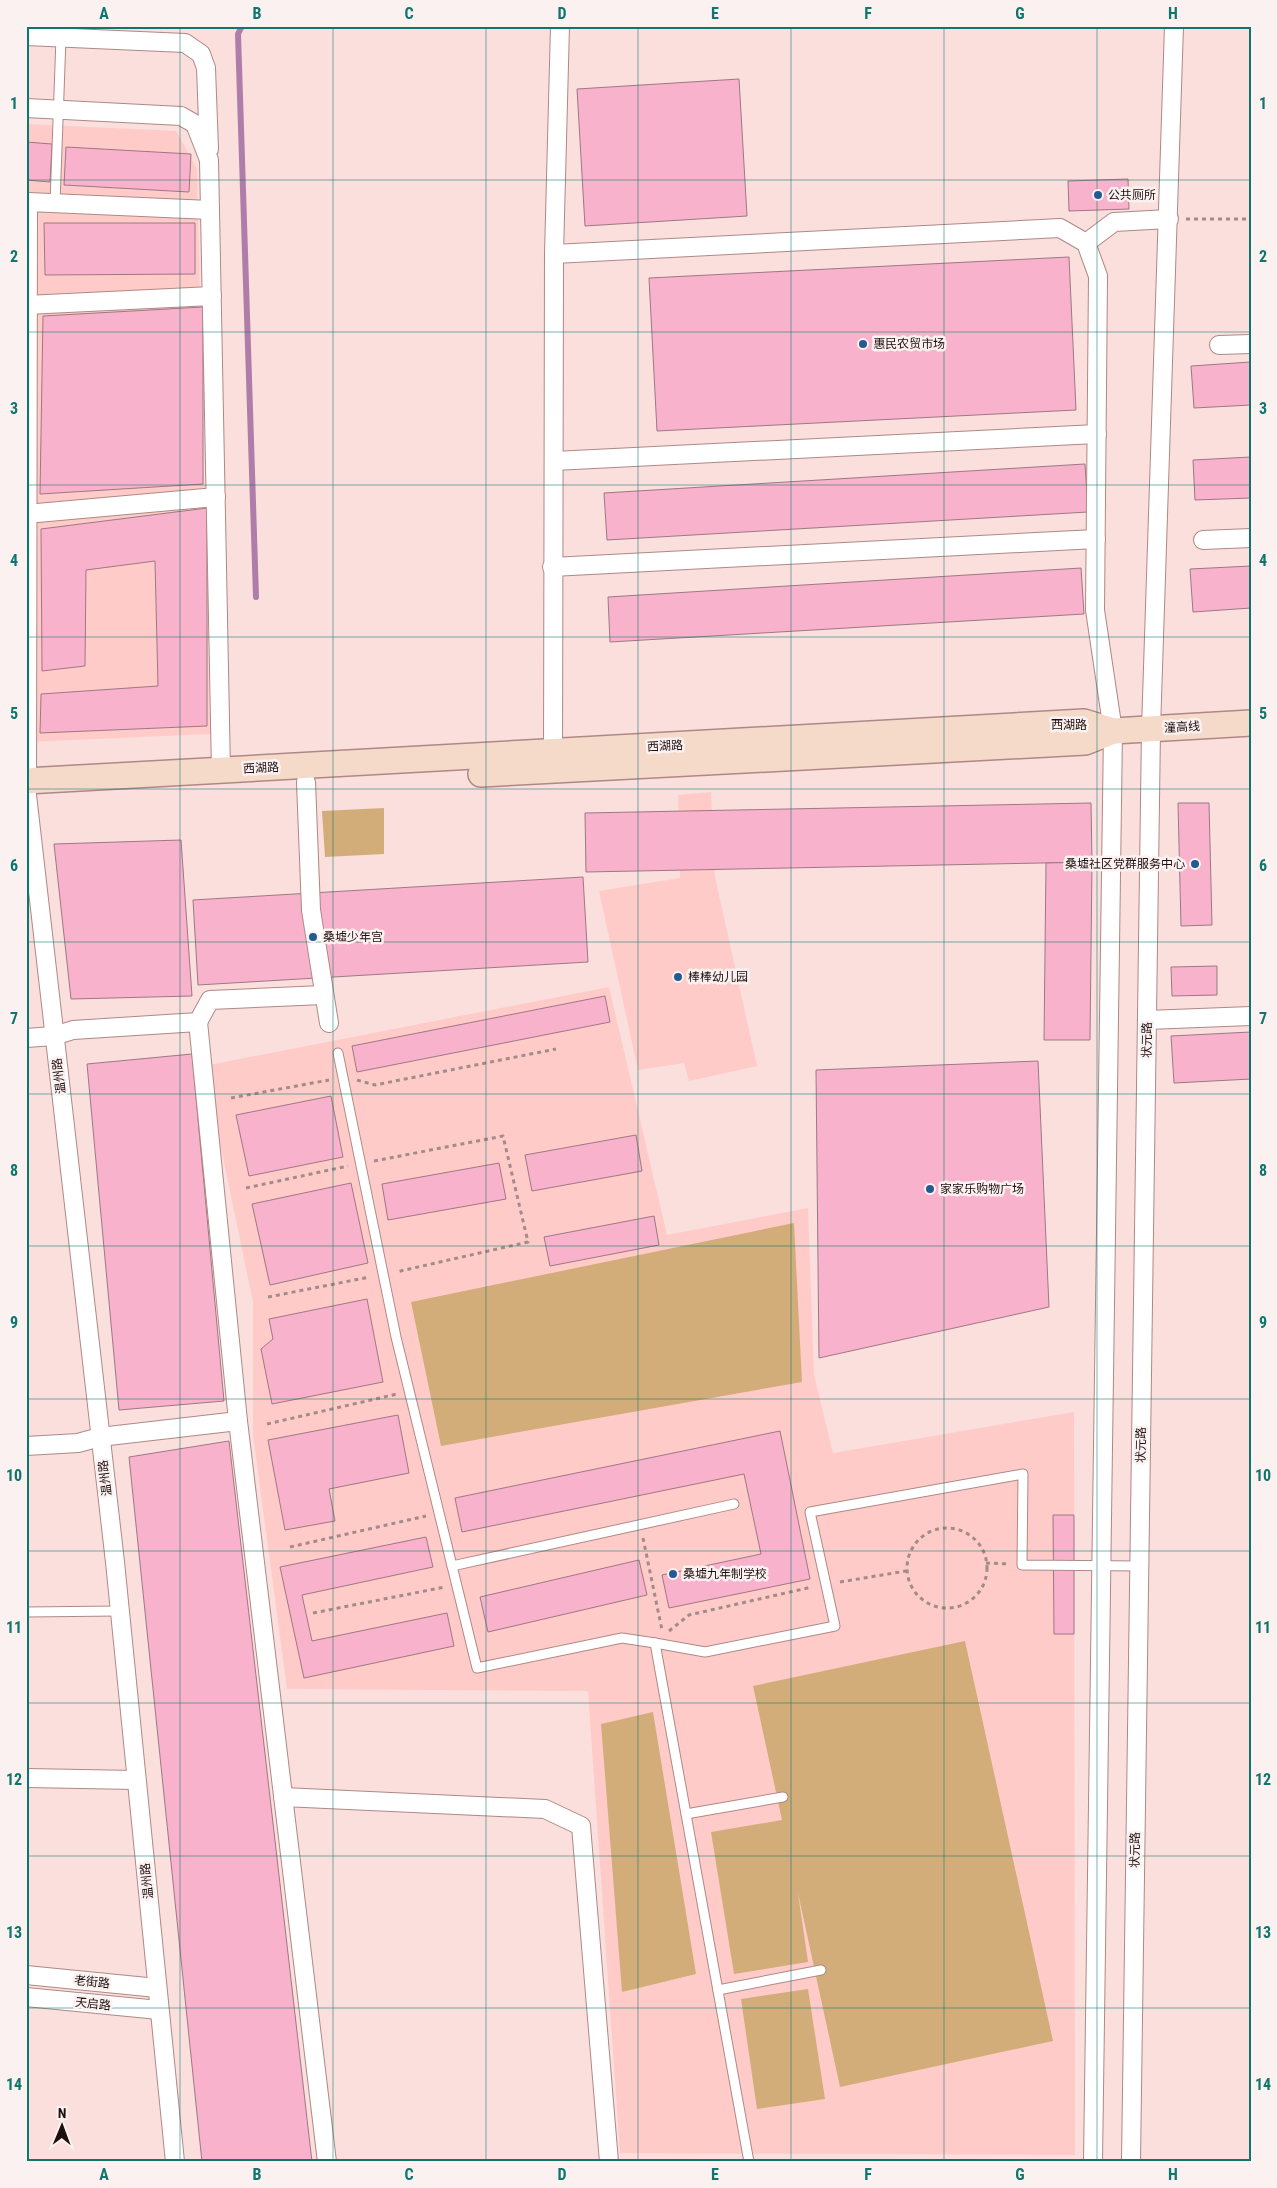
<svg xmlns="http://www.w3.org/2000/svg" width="1277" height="2188" viewBox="0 0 1277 2188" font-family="'Roboto Condensed','Noto Sans SC',sans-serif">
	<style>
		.built { fill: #ffcbc8 }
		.green { fill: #d3ad79 }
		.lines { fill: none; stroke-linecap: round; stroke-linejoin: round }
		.stream { stroke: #af7daa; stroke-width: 6 }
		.building { fill: #f9b2cb; stroke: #9d7885 }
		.lane-casing { stroke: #af8885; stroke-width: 11 }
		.street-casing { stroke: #af8885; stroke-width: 20 }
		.secondary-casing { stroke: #af8885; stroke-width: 28 }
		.path { stroke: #a28c8a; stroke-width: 3; stroke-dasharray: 4 4; stroke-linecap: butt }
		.lane { stroke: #fff; stroke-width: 9 }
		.street { stroke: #fff; stroke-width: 18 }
		.secondary { stroke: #f5daca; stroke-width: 25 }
		.grid { fill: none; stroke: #0f766e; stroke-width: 1; stroke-opacity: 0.55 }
		.poi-dot { fill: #225a92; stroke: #faf1f0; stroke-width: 2 }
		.labels { text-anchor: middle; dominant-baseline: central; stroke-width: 5; stroke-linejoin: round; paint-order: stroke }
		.poi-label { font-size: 12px; fill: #1d0f0e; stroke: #faf1f0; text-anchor: start }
		.street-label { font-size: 12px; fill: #1d0f0e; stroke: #faf1f0 }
		.neatline { fill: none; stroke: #0f766e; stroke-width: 2 }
		.grid-label { font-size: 16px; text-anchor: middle; font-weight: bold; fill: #0f766e }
	</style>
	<rect width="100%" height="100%" fill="#fadfdd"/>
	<g class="built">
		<path d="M26 124 176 131 197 169 210 734 26 742Z"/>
		<path d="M711 792 715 877 757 1066 689 1081 684 1063 638 1070 599 891 680 878 678 795Z"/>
		<path d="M609 987 667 1235 808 1208 814 1375 833 1453 1074 1412 1075 2155 620 2153 588 1691 287 1689 253 1434V1302L204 1066Z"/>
	</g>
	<g class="green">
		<path d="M384 808V854L325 857 322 811Z"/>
		<path d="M794 1223 802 1382 441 1446 411 1302Z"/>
		<path d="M965 1641 1053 2041 840 2087 798 1893 808 1962 734 1974 711 1832 782 1820 753 1686Z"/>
		<path d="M653 1712 696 1974 622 1992 601 1724Z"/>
		<path d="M808 1989 825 2099 757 2109 741 1999Z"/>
	</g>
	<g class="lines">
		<path class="stream" d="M242 26 238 34 256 597"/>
	</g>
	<g class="building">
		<path d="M739 79 747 216 585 226 577 89Z"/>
		<path d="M26 142 52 144 50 182 26 180Z"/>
		<path d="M66 147 191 154 189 192 64 185Z"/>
		<path d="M1128 179 1129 209 1069 211 1068 181Z"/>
		<path d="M44 223H195V274L45 275Z"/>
		<path d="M1069 257 1076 410 657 431 649 278Z"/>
		<path d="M203 307V484L40 494 43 316Z"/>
		<path d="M1251 362V405L1194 408 1191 366Z"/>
		<path d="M1251 457V498L1195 500 1193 460Z"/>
		<path d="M1085 464 1088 512 607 540 604 493Z"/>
		<path d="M207 508V726L40 733 41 694 158 686 155 561 86 570 85 666 42 671 41 529Z"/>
		<path d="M1251 566V608L1193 612 1190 569Z"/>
		<path d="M1081 568 1084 614 610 642 608 597Z"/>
		<path d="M1091 803 1092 862 586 872 585 813Z"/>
		<path d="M1178 803H1209L1212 925 1181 926Z"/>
		<path d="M181 840 192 996 71 999 54 844Z"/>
		<path d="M1092 862 1090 1040H1044L1046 863Z"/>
		<path d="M583 877 588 962 198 985 193 900Z"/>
		<path d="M1217 966V995L1172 996 1171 967Z"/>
		<path d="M605 996 610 1022 357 1072 352 1046Z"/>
		<path d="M1251 1032V1079L1174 1083 1171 1036Z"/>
		<path d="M192 1054 224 1401 119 1410 87 1064Z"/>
		<path d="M1038 1061 1049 1307 819 1358 816 1070Z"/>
		<path d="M331 1096 343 1157 249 1176 236 1115Z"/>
		<path d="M636 1135 642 1171 532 1191 525 1155Z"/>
		<path d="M499 1163 506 1199 388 1220 382 1184Z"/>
		<path d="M351 1183 368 1263 270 1285 252 1204Z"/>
		<path d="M654 1216 659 1245 550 1266 544 1237Z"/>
		<path d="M367 1299 383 1382 272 1404 261 1349 273 1339 269 1319Z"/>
		<path d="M398 1415 409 1473 329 1489 335 1521 285 1530 268 1440Z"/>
		<path d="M780 1431 810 1579 669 1608 662 1575 761 1554 744 1474 462 1532 455 1498Z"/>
		<path d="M229 1441 312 2162H202L129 1457Z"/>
		<path d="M1053 1515H1074V1634H1054Z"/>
		<path d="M426 1537 433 1567 302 1595 312 1641 447 1613 454 1646 304 1678 280 1567Z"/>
		<path d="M639 1560 647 1595 488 1632 480 1597Z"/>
	</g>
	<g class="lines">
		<defs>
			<g id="lane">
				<path d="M55 203 61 38"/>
				<path d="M338 1053 396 1337 477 1668 622 1638 655 1643 749 2162"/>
				<path d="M452 1566 734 1504"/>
				<path d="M26 1612 119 1611"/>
				<path d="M655 1643 705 1652 835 1626 810 1512 1023 1474 1022 1565 1139 1566"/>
				<path d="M686 1814 783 1797"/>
				<path d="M718 1990 821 1970"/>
			</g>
			<g id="street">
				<path d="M26 36 185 43 201 54 206 68 209 149"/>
				<path d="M26 108 181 116 195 124 209 160 221 771"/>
				<path d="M1086 243 1114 222 1169 219"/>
				<path d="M554 254 1060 228 1086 243 1098 276 1095 610 1113 731 1093 2162"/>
				<path d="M26 305 212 296"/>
				<path d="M1219 345 1251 344"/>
				<path d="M554 461 1097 434"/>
				<path d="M26 514 216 497"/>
				<path d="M1203 540 1251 538"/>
				<path d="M552 567 1096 539"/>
				<path d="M553 763 554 254 560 26"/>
				<path d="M306 782 311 910 329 1023"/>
				<path d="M1147 1020 1251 1016"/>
				<path d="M198 1022 238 1421 327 2162"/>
				<path d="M26 1038 54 1036 73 1030 198 1022 210 1000 323 995"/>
				<path d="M26 1446 78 1443 100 1437 238 1421"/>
				<path d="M26 1778 136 1780"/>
				<path d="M283 1797 545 1809 581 1826 609 2162"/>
				<path d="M26 1975 157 1988"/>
				<path d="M26 1997 159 2010"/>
				<path d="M175 2162 115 1562 27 795 28 202 210 210"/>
				<path d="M1131 2162 1151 729 1174 26"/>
			</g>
			<g id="secondary">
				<path d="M481 774 1085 742 1113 731"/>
				<path d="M26 781 1084 722 1113 731 1251 723"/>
			</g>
		</defs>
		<use href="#lane" class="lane-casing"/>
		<use href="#street" class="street-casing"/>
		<use href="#secondary" class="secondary-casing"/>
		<g class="path">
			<path d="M1186 219H1251"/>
			<path d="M357 1080 375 1085 556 1049"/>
			<path d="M231 1098 329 1080"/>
			<path d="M374 1161 503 1136 528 1242 396 1272"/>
			<path d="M246 1188 348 1166"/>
			<path d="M268 1297 370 1277"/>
			<path d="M267 1424 397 1394"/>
			<circle cx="947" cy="1568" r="40"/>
			<path d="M643 1538 662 1630"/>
			<path d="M290 1547 426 1516"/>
			<path d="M986 1563 1009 1564"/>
			<path d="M840 1582 906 1571"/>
			<path d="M313 1613 445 1587"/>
			<path d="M669 1631 689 1615 812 1587"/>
		</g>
		<use href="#lane" class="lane"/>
		<use href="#street" class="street"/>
		<use href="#secondary" class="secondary"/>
	</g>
	<path class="grid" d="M180 26V2162M333 26V2162M486 26V2162M638 26V2162M791 26V2162M944 26V2162M1097 26V2162M26 180H1251M26 332H1251M26 485H1251M26 637H1251M26 789H1251M26 942H1251M26 1094H1251M26 1246H1251M26 1399H1251M26 1551H1251M26 1703H1251M26 1856H1251M26 2008H1251"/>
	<g class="poi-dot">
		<circle cx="1098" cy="195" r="5"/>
		<circle cx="863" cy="344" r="5"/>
		<circle cx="1195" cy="864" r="5"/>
		<circle cx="313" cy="937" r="5"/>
		<circle cx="678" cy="977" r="5"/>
		<circle cx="930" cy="1189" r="5"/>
		<circle cx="673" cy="1574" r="5"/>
	</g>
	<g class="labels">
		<g class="poi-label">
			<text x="1108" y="195">公共厕所</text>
			<text x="873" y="344">惠民农贸市场</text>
			<text x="1185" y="864" text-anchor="end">桑墟社区党群服务中心</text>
			<text x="323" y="937">桑墟少年宫</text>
			<text x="688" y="977">棒棒幼儿园</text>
			<text x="940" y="1189">家家乐购物广场</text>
			<text x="683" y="1574">桑墟九年制学校</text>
		</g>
		<g class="street-label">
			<text x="1069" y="725">西湖路</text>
			<text transform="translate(1182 727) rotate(-3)">潼高线</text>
			<text transform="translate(665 746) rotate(-3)">西湖路</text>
			<text transform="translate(261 768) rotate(-3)">西湖路</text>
			<text transform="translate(1147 1040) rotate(-89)">状元路</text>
			<text transform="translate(59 1076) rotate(-97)">温州路</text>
			<text transform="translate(1141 1445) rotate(-89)">状元路</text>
			<text transform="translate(105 1478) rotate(-97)">温州路</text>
			<text transform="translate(1135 1850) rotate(-89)">状元路</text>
			<text transform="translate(147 1881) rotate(-96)">温州路</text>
			<text transform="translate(92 1982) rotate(6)">老街路</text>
			<text transform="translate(93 2004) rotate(6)">天启路</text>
		</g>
	</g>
	<rect width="1277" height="2188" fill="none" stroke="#faf1f0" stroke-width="55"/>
	<g transform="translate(62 2126) rotate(1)" stroke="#faf1f0" stroke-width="4" paint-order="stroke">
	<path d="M0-4L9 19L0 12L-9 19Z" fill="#1d0f0e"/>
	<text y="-8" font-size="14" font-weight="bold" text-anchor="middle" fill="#1d0f0e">N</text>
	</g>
	<rect x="28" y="28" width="1222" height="2132" class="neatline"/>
	<g class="grid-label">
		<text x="104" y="19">A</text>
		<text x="257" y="19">B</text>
		<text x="409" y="19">C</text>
		<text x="562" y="19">D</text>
		<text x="715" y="19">E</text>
		<text x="868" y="19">F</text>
		<text x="1020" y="19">G</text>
		<text x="1173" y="19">H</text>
		<text x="14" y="109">1</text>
		<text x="1263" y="109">1</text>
		<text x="14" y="262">2</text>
		<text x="1263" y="262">2</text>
		<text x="14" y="414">3</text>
		<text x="1263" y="414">3</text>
		<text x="14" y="566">4</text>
		<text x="1263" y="566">4</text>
		<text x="14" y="719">5</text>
		<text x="1263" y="719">5</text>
		<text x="14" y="871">6</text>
		<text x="1263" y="871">6</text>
		<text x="14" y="1024">7</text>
		<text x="1263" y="1024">7</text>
		<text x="14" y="1176">8</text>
		<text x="1263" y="1176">8</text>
		<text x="14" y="1328">9</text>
		<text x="1263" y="1328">9</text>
		<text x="14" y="1481">10</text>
		<text x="1263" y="1481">10</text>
		<text x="14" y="1633">11</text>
		<text x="1263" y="1633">11</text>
		<text x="14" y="1785">12</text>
		<text x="1263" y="1785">12</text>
		<text x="14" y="1938">13</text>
		<text x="1263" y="1938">13</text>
		<text x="14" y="2090">14</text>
		<text x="1263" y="2090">14</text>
		<text x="104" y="2180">A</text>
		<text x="257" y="2180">B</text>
		<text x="409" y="2180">C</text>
		<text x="562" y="2180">D</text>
		<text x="715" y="2180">E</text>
		<text x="868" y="2180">F</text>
		<text x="1020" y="2180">G</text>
		<text x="1173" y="2180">H</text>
	</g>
</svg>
